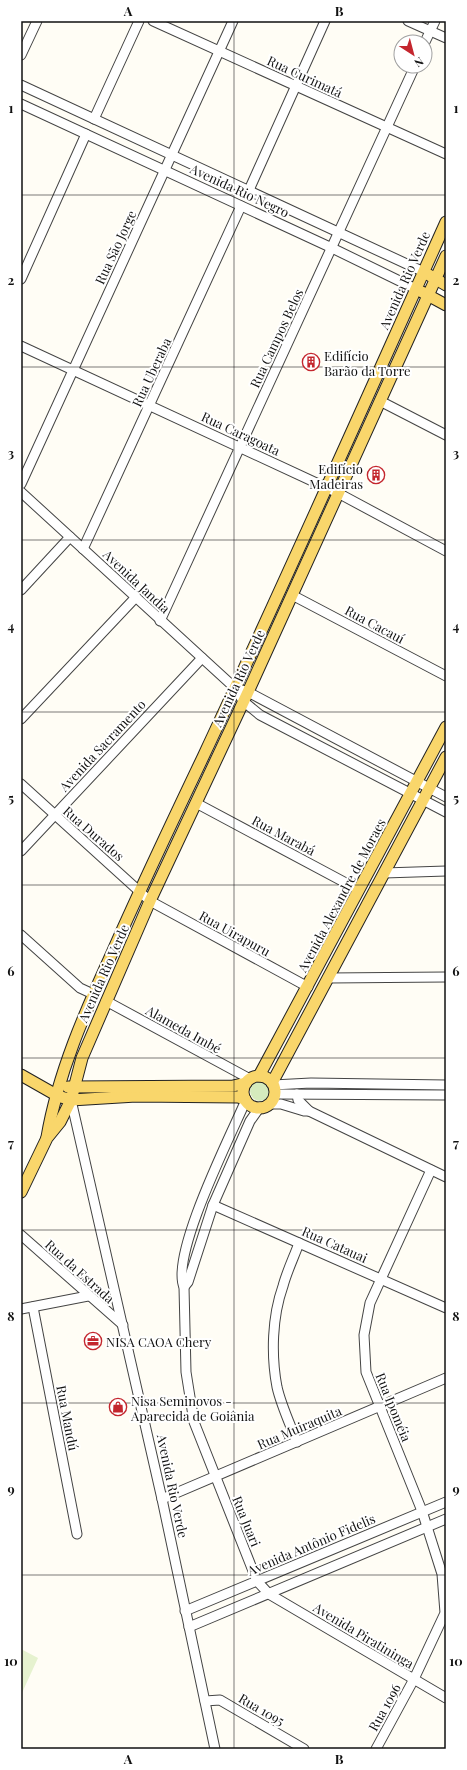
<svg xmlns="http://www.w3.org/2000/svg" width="467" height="1770" viewBox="0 0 467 1770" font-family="'Playfair Display',serif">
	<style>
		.green { fill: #d5ebbd }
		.pitch { fill: #e6f2cf }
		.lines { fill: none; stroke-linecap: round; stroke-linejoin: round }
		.minor-casing { stroke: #444; stroke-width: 11 }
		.major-casing { stroke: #222; stroke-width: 13 }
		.minor { stroke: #fff; stroke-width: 9 }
		.major { stroke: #f9d66b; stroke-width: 11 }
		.grid { fill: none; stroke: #111; stroke-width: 1; stroke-opacity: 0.55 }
		.labels { text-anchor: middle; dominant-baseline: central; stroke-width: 4; stroke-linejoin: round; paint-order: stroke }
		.street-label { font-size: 13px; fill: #111; stroke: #fff }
		.poi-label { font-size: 13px; fill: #111; stroke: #fff; text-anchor: start }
		.neatline { fill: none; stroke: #111; stroke-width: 1.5 }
		.grid-label { font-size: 13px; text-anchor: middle; font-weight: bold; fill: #111 }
	</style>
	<rect width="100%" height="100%" fill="#fffdf5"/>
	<circle class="green" cx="260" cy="1091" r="10"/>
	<path class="pitch" d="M21 1649 38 1658 21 1695Z"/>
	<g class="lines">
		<defs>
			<g id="minor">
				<path d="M153 21 446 154"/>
				<path d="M408 21 446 38"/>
				<path d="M425 42 435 21"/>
				<path d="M21 55 37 21"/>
				<path d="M21 85 424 272"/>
				<path d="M21 104 332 248 416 289"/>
				<path d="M94 119 139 21"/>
				<path d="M249 190 325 21"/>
				<path d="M21 279 86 134"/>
				<path d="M21 346 338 493 446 551"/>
				<path d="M380 401 446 435"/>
				<path d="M21 484 233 21"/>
				<path d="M21 492 235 688 243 701 260 715 446 812"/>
				<path d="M83 549 241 206"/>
				<path d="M21 590 70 537"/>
				<path d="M292 595 446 676"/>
				<path d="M160 621 415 66"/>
				<path d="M242 690 248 692 446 797"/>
				<path d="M21 719 136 597"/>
				<path d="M21 784 150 901 308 987"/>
				<path d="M196 803 359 890"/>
				<path d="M21 851 202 658"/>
				<path d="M384 873 446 871"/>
				<path d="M21 935 80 988 93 994"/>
				<path d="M329 978 446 977"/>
				<path d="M106 1001 250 1079"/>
				<path d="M273 1085 311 1083 446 1085"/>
				<path d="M275 1094 446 1095"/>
				<path d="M297 1094 298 1100 309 1111 446 1177"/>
				<path d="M71 1100 162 1499 215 1749"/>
				<path d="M246 1100C231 1135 170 1255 184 1287L186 1372 194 1422 257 1581 269 1594 446 1698"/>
				<path d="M269 1104H281L304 1111H309"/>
				<path d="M213 1205 446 1308"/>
				<path d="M21 1235 123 1325"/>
				<path d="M184 1287 188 1282 213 1205 250 1121 260 1107"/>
				<path d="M33 1307 77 1534"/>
				<path d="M21 1309 88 1296"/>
				<path d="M297 1442C290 1424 281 1405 277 1387 271 1355 272 1317 283 1286 287 1271 294 1257 299 1243"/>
				<path d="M162 1499 446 1378"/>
				<path d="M185 1611 446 1502"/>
				<path d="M189 1627 446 1519"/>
				<path d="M205 1701 220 1700 304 1749"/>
				<path d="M376 1749 414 1679 445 1613 442 1574 422 1511 366 1372 364 1335 370 1303 431 1170"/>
			</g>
			<g id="major">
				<path d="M429 275 446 285"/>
				<path d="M422 292 446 305"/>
				<path d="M21 1075 58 1096 71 1100 136 1096 238 1097 245 1099"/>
				<path d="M259 1076 446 727"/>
				<circle cx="259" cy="1092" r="16"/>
				<path d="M272 1083 446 757"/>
				<path d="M68 1087 233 1086 246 1083"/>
				<path d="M47 1137C58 1073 85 1012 112 953 141 887 172 822 203 757 286 580 366 400 446 222"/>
				<path d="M21 1192 47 1138 60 1122 71 1100 82 1058 150 901 248 692 446 256"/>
			</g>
		</defs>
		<use href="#minor" class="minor-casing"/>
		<use href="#major" class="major-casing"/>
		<use href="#minor" class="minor"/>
		<use href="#major" class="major"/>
	</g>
	<path class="grid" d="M234 21V1749M21 195H446M21 367H446M21 540H446M21 712H446M21 885H446M21 1058H446M21 1230H446M21 1403H446M21 1575H446"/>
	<defs>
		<symbol id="building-ring" viewBox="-11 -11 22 22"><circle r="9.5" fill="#fff" stroke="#c4262e" stroke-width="1.5"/><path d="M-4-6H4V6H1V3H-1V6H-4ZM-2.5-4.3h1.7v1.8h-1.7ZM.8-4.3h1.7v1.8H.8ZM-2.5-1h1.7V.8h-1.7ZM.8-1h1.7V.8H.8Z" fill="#c4262e"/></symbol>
		<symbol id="office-ring" viewBox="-11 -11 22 22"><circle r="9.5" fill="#fff" stroke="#c4262e" stroke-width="1.5"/><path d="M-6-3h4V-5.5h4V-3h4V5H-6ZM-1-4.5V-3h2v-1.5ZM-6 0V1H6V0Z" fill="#c4262e"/></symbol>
		<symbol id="shop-ring" viewBox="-11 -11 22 22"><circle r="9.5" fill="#fff" stroke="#c4262e" stroke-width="1.5"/><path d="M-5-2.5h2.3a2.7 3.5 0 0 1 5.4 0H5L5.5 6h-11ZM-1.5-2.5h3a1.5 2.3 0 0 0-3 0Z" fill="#c4262e"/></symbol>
	</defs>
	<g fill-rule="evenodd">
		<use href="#building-ring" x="301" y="352" width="20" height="20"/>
		<use href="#building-ring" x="366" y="465" width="20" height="20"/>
		<use href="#office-ring" x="83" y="1331" width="20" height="20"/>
		<use href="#shop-ring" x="108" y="1397" width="20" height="20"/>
	</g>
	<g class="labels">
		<g class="street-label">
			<text transform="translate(305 76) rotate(25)">Rua Curimatá</text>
			<text transform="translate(240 190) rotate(25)">Avenida Rio Negro</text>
			<text transform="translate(115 247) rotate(-65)">Rua São Jorge</text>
			<text transform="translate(404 280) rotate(-66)">Avenida Rio Verde</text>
			<text transform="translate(276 338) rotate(-65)">Rua Campos Belos</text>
			<text transform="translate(151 372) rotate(-65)">Rua Uberaba</text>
			<text transform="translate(241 433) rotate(25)">Rua Caragoata</text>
			<text transform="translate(137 581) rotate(43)">Avenida Jandia</text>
			<text transform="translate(375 624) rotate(28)">Rua Cacauí</text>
			<text transform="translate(238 678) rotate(-65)">Avenida Rio Verde</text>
			<text transform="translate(102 745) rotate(-47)">Avenida Sacramento</text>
			<text transform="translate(94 833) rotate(41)">Rua Durados</text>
			<text transform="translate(284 835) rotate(28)">Rua Marabá</text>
			<text transform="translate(341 895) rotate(-62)">Avenida Alexandre de Moraes</text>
			<text transform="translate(235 933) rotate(29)">Rua Uirapuru</text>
			<text transform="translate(103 973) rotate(-66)">Avenida Rio Verde</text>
			<text transform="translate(184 1029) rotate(29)">Alameda Imbé</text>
			<text transform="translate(335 1244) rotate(24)">Rua Catauai</text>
			<text transform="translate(80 1271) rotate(42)">Rua da Estrada</text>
			<text transform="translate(394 1407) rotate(68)">Rua Ipoméia</text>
			<text transform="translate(68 1418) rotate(79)">Rua Mandú</text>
			<text transform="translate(299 1427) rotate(-23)">Rua Muiraquita</text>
			<text transform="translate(173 1486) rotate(78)">Avenida Rio Verde</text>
			<text transform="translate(247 1521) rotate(68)">Rua Juari</text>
			<text transform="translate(311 1544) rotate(-23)">Avenida Antônio Fidelis</text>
			<text transform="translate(364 1635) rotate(31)">Avenida Piratininga</text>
			<text transform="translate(384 1707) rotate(-61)">Rua 1096</text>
			<text transform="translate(262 1709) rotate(30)">Rua 1095</text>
		</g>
		<g class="poi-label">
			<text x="324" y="355">Edifício<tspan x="324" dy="15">Barão da Torre</tspan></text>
			<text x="363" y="468" text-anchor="end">Edifício<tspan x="363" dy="15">Madeiras</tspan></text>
			<text x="106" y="1341">NISA CAOA Chery</text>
			<text x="131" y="1400">Nisa Seminovos -<tspan x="131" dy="15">Aparecida de Goiânia</tspan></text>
		</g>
	</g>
	<rect width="467" height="1770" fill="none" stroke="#ffffff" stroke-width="44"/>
	<g transform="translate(413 54) rotate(144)"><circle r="19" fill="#ffffff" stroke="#a0a0a0"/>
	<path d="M0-3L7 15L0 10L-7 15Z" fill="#c4262e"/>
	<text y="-6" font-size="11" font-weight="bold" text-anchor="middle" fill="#111111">N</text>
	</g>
	<rect x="22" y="22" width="423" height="1726" class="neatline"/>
	<g class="grid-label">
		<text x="128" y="16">A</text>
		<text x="339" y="16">B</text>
		<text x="11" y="113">1</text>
		<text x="456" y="113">1</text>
		<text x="11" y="285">2</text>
		<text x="456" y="285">2</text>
		<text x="11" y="458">3</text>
		<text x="456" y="458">3</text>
		<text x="11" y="631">4</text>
		<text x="456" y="631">4</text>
		<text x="11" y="803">5</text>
		<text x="456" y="803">5</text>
		<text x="11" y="976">6</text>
		<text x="456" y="976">6</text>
		<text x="11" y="1148">7</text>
		<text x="456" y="1148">7</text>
		<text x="11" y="1321">8</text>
		<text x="456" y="1321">8</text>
		<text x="11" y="1494">9</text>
		<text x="456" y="1494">9</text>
		<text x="11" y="1666">10</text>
		<text x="456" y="1666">10</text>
		<text x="128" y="1764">A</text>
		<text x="339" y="1764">B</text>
	</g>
</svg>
